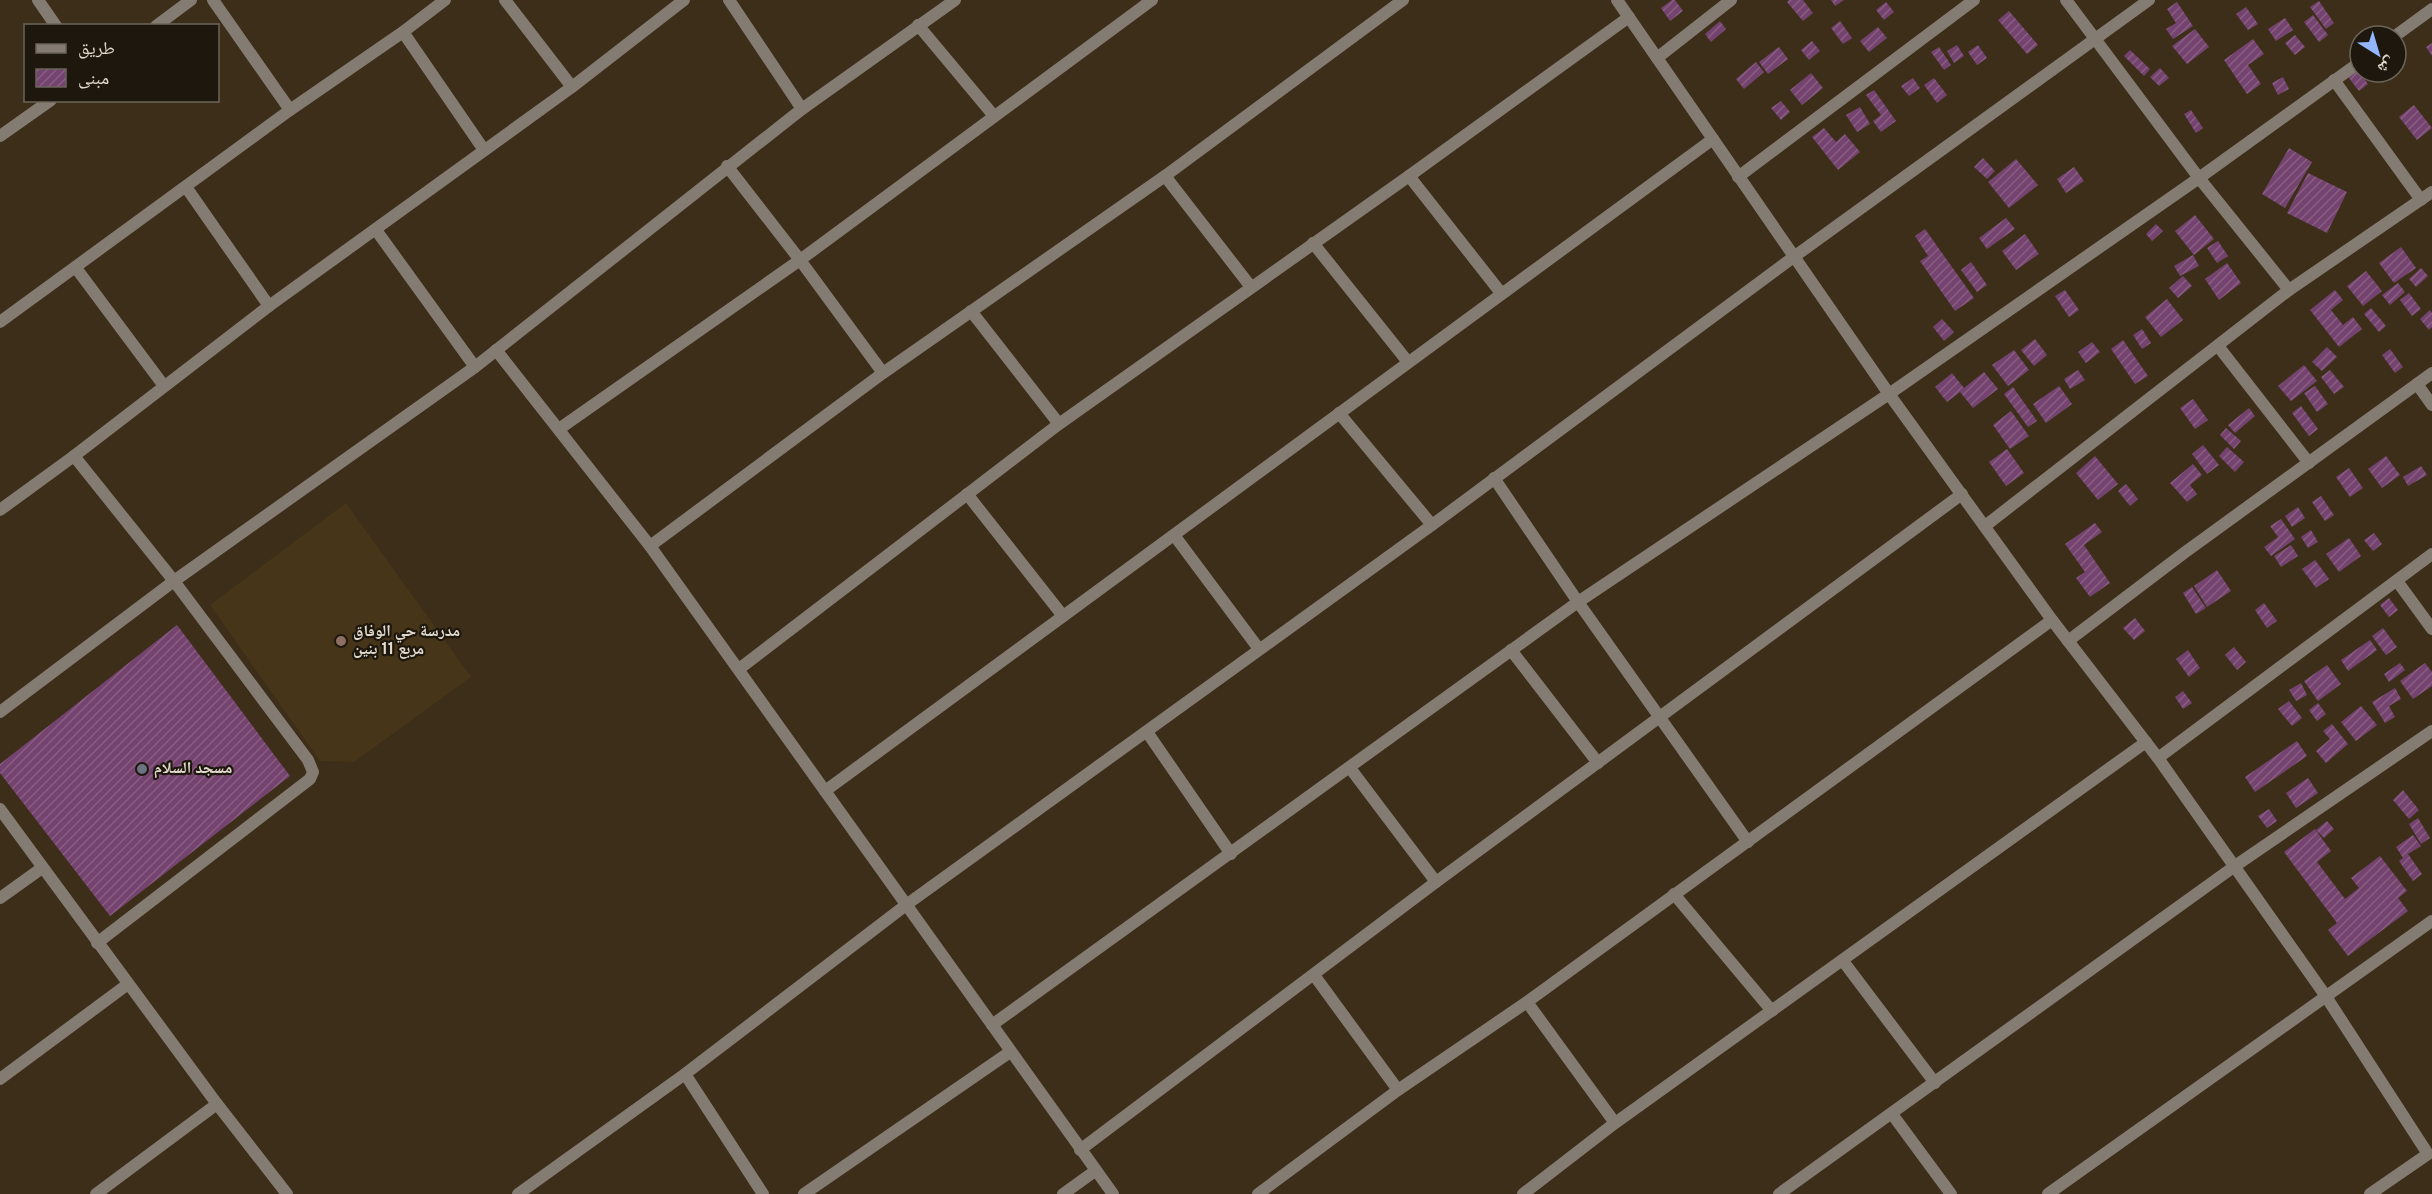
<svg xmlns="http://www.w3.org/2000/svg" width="2432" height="1194" viewBox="0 0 2432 1194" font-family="Overpass,'Noto Naskh Arabic',sans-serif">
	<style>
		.built { fill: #463518 }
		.building { fill: url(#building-hatch) }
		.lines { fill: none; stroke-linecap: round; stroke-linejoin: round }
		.minor { stroke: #847c72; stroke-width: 12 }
		.tertiary { stroke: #847c72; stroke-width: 12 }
		.education-dot { fill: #8d6e63; stroke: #1d170e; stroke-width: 2 }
		.worship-dot { fill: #6b7280; stroke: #1d170e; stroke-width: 2 }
		.labels { text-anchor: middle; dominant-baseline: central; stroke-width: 4.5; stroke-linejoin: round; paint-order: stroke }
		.poi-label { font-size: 16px; font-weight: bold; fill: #e1d9cc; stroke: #1d170e; text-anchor: start }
	</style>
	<defs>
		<pattern id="building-hatch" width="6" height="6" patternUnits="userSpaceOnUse" patternTransform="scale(1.5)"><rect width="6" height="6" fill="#75436f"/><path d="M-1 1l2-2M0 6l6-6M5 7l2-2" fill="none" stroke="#885e82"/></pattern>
	</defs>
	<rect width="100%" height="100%" fill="#3c2e19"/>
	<path class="built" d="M346 503 471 677 354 762 320 761 210 605Z"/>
	<g class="building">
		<path d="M1672 0H1675L1683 11 1670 21 1661 8Z"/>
		<path d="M1789 0H1803L1813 13 1803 21 1787 2Z"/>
		<path d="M1831 0H1844L1835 6Z"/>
		<path d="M2319 1 2334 23 2326 29 2310 7Z"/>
		<path d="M1886 2 1894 12 1884 20 1876 10Z"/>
		<path d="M2177 2 2193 26 2173 39 2166 29 2176 23 2167 9Z"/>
		<path d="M2246 7 2258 24 2248 30 2236 14Z"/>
		<path d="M2009 11 2038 45 2027 54 1998 20Z"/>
		<path d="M2313 15 2328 35 2319 42 2304 22Z"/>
		<path d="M2285 18 2293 30 2276 41 2268 29Z"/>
		<path d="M1720 21 1726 29 1711 42 1705 34Z"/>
		<path d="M1840 21 1852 38 1843 44 1831 28Z"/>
		<path d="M1878 27 1887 38 1869 52 1860 41Z"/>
		<path d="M2195 29 2209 47 2187 64 2172 46Z"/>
		<path d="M2295 35 2305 47 2295 55 2285 43Z"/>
		<path d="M2253 39 2264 54 2248 65 2261 84 2247 94 2224 60Z"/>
		<path d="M1812 41 1820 51 1809 60 1801 50Z"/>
		<path d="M2432 43V56L2426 47Z"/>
		<path d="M1957 45 1964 56 1954 63 1947 51Z"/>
		<path d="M1978 45 1987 58 1977 65 1968 52Z"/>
		<path d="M1779 47 1788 59 1768 74 1759 62Z"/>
		<path d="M1939 47 1951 65 1944 70 1931 52Z"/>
		<path d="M2130 50 2150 69 2144 76 2124 56Z"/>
		<path d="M1756 62 1764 72 1744 89 1736 79Z"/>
		<path d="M2160 68 2169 78 2159 86 2150 77Z"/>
		<path d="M2358 70 2368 84 2359 91 2348 77Z"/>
		<path d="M1811 73 1823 88 1802 105 1790 90Z"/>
		<path d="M2283 77 2289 89 2278 95 2272 83Z"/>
		<path d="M1913 78 1920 88 1909 96 1901 86Z"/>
		<path d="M1934 78 1947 95 1937 103 1924 85Z"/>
		<path d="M1874 90 1896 121 1881 132 1873 121 1881 115 1866 95Z"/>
		<path d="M1781 101 1790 112 1781 120 1771 108Z"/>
		<path d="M2414 105 2432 128 2417 140 2399 117Z"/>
		<path d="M1860 107 1870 124 1857 132 1846 115Z"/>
		<path d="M2191 110 2203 128 2196 133 2184 114Z"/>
		<path d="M1824 128 1836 142 1845 134 1860 152 1838 170 1812 137Z"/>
		<path d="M2289 148 2312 162 2285 208 2262 194Z"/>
		<path d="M1983 158 1995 171 1987 179 1974 167Z"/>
		<path d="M2016 159 2038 185 2009 208 1988 182Z"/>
		<path d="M2074 167 2084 181 2066 193 2057 179Z"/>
		<path d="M2308 173 2347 192 2327 233 2287 213Z"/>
		<path d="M2195 215 2214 239 2194 255 2175 231Z"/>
		<path d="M2006 218 2015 229 1987 249 1979 238Z"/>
		<path d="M2156 224 2163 231 2152 241 2146 234Z"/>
		<path d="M1925 229 1974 298 1955 311 1920 261 1928 256 1915 236Z"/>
		<path d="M2025 234 2039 254 2016 270 2002 251Z"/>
		<path d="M2218 241 2228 256 2217 263 2207 248Z"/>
		<path d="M2401 247 2416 268 2394 283 2379 263Z"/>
		<path d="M2193 255 2199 266 2180 276 2174 266Z"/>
		<path d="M1971 262 1987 285 1977 292 1961 270Z"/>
		<path d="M2227 263 2241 283 2219 300 2205 279Z"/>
		<path d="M2421 268 2428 276 2416 287 2409 279Z"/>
		<path d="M2366 271 2382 291 2363 306 2347 286Z"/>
		<path d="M2183 276 2192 286 2178 298 2169 288Z"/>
		<path d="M2398 283 2405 292 2390 305 2382 295Z"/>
		<path d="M2065 290 2079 310 2069 317 2055 296Z"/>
		<path d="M2335 290 2343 300 2331 310 2343 325 2353 317 2362 329 2339 347 2310 310Z"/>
		<path d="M2409 293 2421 309 2412 316 2400 300Z"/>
		<path d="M2167 299 2183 320 2161 337 2145 317Z"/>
		<path d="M2371 308 2386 326 2379 332 2364 314Z"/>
		<path d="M2430 310 2432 313V327L2429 330 2420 319Z"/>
		<path d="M1942 319 1954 332 1944 341 1933 327Z"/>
		<path d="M2142 329 2151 343 2142 349 2133 335Z"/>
		<path d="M2035 339 2047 355 2034 366 2021 350Z"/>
		<path d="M2123 340 2148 376 2135 384 2111 349Z"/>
		<path d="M2092 342 2100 352 2086 363 2078 352Z"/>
		<path d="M2327 347 2337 357 2322 371 2312 362Z"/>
		<path d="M2390 349 2403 367 2395 373 2382 355Z"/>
		<path d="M2014 350 2029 370 2008 386 1992 365Z"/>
		<path d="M2304 365 2317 381 2291 401 2278 386Z"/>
		<path d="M2078 370 2085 380 2070 389 2064 379Z"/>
		<path d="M2330 370 2344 387 2334 394 2321 377Z"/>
		<path d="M1984 372 1998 389 1973 408 1960 392 1947 402 1935 387 1952 373 1964 388Z"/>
		<path d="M2059 386 2072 404 2046 423 2033 404Z"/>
		<path d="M2315 386 2328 404 2317 412 2304 393Z"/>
		<path d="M2013 387 2037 421 2028 427 2004 394Z"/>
		<path d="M2193 399 2208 420 2195 429 2180 408Z"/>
		<path d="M2301 406 2318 429 2309 436 2292 413Z"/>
		<path d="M2249 408 2255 416 2235 433 2228 425Z"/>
		<path d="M2011 411 2029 436 2010 449 1993 425Z"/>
		<path d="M2226 428 2241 441 2234 449 2220 435Z"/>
		<path d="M2203 445 2219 465 2207 474 2192 454Z"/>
		<path d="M2227 447 2244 462 2235 472 2219 456Z"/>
		<path d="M2007 449 2024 473 2006 486 1989 462Z"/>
		<path d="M2095 456 2118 484 2098 500 2076 473Z"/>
		<path d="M2386 456 2400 475 2382 488 2368 469Z"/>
		<path d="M2193 464 2202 475 2190 485 2197 494 2187 502 2170 483Z"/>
		<path d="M2421 466 2427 475 2408 486 2403 477Z"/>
		<path d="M2349 468 2363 488 2350 497 2336 477Z"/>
		<path d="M2126 484 2138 499 2130 506 2118 491Z"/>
		<path d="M2321 496 2334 515 2325 521 2312 502Z"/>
		<path d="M2298 507 2305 518 2292 527 2285 516Z"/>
		<path d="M2281 519 2295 539 2271 556 2264 547 2278 537 2270 526Z"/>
		<path d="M2095 523 2102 532 2084 545 2110 583 2090 597 2076 578 2085 572 2065 544Z"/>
		<path d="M2311 530 2318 542 2308 548 2301 537Z"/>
		<path d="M2374 533 2382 544 2373 551 2364 540Z"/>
		<path d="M2349 538 2361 556 2339 572 2326 554Z"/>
		<path d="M2291 545 2298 556 2281 567 2274 556Z"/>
		<path d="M2315 560 2329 579 2316 588 2302 569Z"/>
		<path d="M2217 570 2231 591 2207 607 2194 586Z"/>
		<path d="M2192 587 2206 608 2196 614 2183 593Z"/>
		<path d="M2389 598 2398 610 2389 617 2380 605Z"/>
		<path d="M2264 603 2277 621 2267 628 2255 610Z"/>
		<path d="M2135 618 2145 631 2134 640 2123 628Z"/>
		<path d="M177 625 290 776 110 916 0 773V764Z"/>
		<path d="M2383 628 2397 647 2386 655 2372 636Z"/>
		<path d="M2370 640 2377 650 2348 671 2341 660Z"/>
		<path d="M2234 647 2246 662 2237 670 2225 655Z"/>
		<path d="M2188 650 2200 668 2189 677 2176 659Z"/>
		<path d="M2400 663 2405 670 2389 682 2384 674Z"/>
		<path d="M2425 663 2432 672V686L2413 699 2400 681Z"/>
		<path d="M2327 665 2341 684 2318 701 2304 681Z"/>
		<path d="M2301 683 2307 695 2296 701 2289 690Z"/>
		<path d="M2395 688 2401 699 2389 706 2395 717 2385 723 2372 702Z"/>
		<path d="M2183 691 2192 703 2183 709 2175 697Z"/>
		<path d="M2289 701 2302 718 2292 726 2278 709Z"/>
		<path d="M2318 703 2326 714 2317 721 2309 710Z"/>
		<path d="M2361 706 2377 725 2356 741 2341 722Z"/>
		<path d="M2332 724 2348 744 2326 763 2316 751 2330 739 2323 731Z"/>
		<path d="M2297 741 2307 756 2255 792 2245 777Z"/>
		<path d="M2308 778 2318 793 2296 808 2286 793Z"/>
		<path d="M2403 790 2419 810 2409 819 2393 800Z"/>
		<path d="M2269 809 2277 821 2267 828 2258 816Z"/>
		<path d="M2418 818 2430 838 2421 844 2409 824Z"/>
		<path d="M2327 821 2334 829 2324 838 2316 830Z"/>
		<path d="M2315 829 2331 851 2317 862 2345 899 2359 888 2351 878 2380 856 2407 891 2398 898 2408 911 2348 956 2328 930 2337 923 2284 852Z"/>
		<path d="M2413 835 2421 846 2408 854 2422 874 2413 881 2399 861 2403 858 2396 847Z"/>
	</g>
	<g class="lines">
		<g class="minor">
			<path d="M38 0 56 26"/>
			<path d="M213 0 290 110"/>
			<path d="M505 0 572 87"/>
			<path d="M729 0 802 109"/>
			<path d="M2066 0 2199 178 2289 290"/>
			<path d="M918 25 994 116"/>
			<path d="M156 26 191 0"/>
			<path d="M403 32 484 150"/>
			<path d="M2395 36 2432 9"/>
			<path d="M1657 58 1731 0"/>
			<path d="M2334 80 2421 200"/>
			<path d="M0 136 51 100"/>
			<path d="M727 166 800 260 883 373"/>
			<path d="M1165 176 1251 287"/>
			<path d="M1409 176 1501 293"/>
			<path d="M1738 177 1974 0"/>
			<path d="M186 187 269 306"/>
			<path d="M376 230 475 367"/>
			<path d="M1313 243 1408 362"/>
			<path d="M76 268 164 386"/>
			<path d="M971 311 1059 424"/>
			<path d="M0 322 290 110 403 32 445 0"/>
			<path d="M2218 346 2309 463"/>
			<path d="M496 350 650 546 1113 1194"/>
			<path d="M2417 384 2432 405"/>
			<path d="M1339 413 1432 525"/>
			<path d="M559 429 800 260 1152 0"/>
			<path d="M74 456 174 581 308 760 313 772 310 779 97 943"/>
			<path d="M1494 478 1578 602 1748 842"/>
			<path d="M967 494 1063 616"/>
			<path d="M0 510 74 456 269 306 572 87 684 0"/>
			<path d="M1985 526 2289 290 2432 192"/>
			<path d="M1174 535 1259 649"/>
			<path d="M650 546 883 373 1165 176 1403 0"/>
			<path d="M2397 581 2432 629"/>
			<path d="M2068 641 2184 553 2432 373"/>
			<path d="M1511 650 1598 763"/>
			<path d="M739 669 1059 424 1409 176 1629 17"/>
			<path d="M0 712 174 581 475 367 802 109 955 0"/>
			<path d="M1147 732 1231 854"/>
			<path d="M2158 758 2432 554"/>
			<path d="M1350 768 1436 882"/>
			<path d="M825 791 1713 139"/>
			<path d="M0 809 217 1104 287 1194"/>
			<path d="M1674 894 1772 1011"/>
			<path d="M0 898 42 868"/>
			<path d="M1843 961 1935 1083"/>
			<path d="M1314 975 1398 1090"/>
			<path d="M1527 1002 1615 1123"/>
			<path d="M992 1025 1578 602 1889 394 2199 178 2360 62"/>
			<path d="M685 1074 763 1194"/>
			<path d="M0 1079 128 984"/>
			<path d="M1892 1114 1951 1194"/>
			<path d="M1080 1150 1436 882 1962 494"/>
			<path d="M96 1194 217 1104"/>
			<path d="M518 1194 685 1074 906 905 1432 525 1795 256 2149 0"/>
			<path d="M804 1194 1010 1052"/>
			<path d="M1063 1194 1095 1171"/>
			<path d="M1258 1194 1398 1090 1527 1002 2052 620"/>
			<path d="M1523 1194 1615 1123 2146 742"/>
			<path d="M1779 1194 2235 866 2432 731"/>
			<path d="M2048 1194 2432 921"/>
		</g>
		<path class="tertiary" d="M1617 0 1889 394 2052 620 2158 758 2325 995 2428 1154 2370 1194"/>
	</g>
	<circle class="education-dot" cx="341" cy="641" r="6"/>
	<circle class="worship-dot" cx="142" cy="769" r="6"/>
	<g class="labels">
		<g class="poi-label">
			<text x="353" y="632">مدرسة حي الوفاق<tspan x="353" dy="18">مربع 11 بنين</tspan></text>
			<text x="154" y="769">مسجد السلام</text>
		</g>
	</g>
	<rect x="24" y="24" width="195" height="78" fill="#1d170e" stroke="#6b655a" stroke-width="1.5"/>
	<rect x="36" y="44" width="30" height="9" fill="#847c72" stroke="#6b655a" stroke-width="1.5"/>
	<text x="78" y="54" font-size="18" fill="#e1d9cc">طريق</text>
	<rect x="36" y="69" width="30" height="18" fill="url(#building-hatch)" stroke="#6b655a" stroke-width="1.5"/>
	<text x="78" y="84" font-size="18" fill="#e1d9cc">مبنى</text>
	<g transform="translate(2378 54) rotate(143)"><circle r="28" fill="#1d170e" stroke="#6b655a" stroke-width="1.5"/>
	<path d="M0-4.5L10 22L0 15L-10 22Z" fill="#92b7fd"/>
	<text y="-9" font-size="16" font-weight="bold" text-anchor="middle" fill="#e1d9cc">ش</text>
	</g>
</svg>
